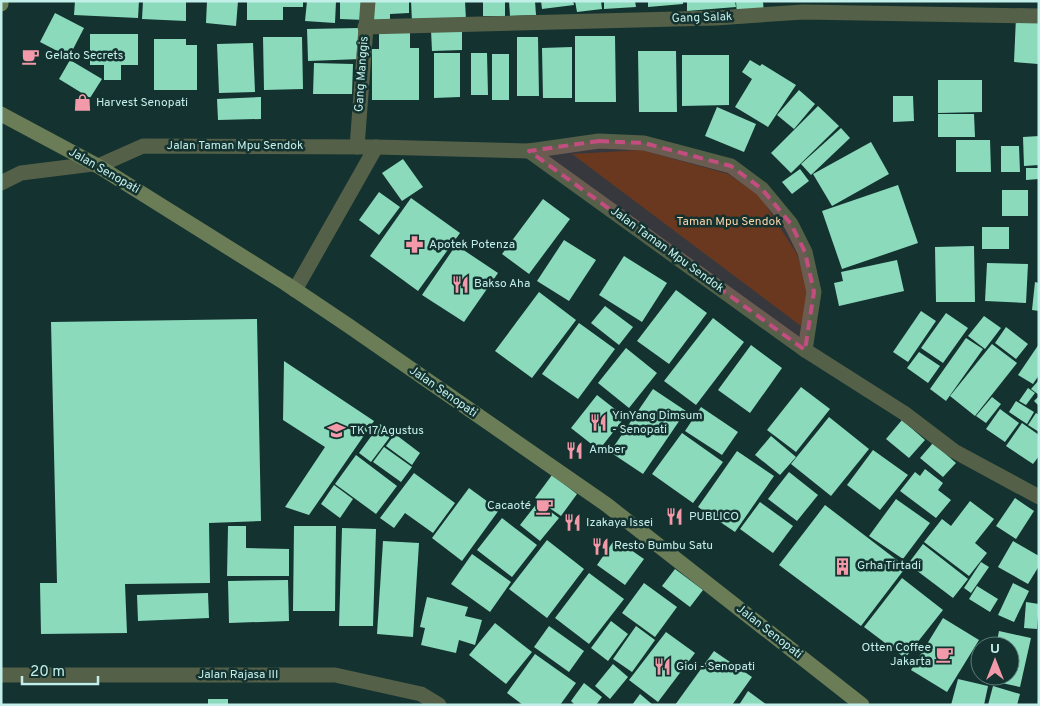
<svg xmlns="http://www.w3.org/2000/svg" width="1040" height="706" viewBox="0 0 1040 706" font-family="Overpass,sans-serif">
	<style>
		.green { fill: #533307 }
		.building { fill: #8bdabc }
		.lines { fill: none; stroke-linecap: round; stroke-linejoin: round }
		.street { stroke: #556048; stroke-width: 15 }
		.secondary { stroke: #6b7d56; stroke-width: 15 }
		.marked { fill: #c24e7f; fill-opacity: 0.2; stroke: #c24e7f; stroke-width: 4; stroke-dasharray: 10 6; stroke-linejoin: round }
		.labels { text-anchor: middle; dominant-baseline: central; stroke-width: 5; stroke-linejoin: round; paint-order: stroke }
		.street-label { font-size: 12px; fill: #c3efea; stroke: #14322f }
		.poi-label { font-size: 12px; fill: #c3efea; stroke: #14322f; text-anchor: start }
		.park-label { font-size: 12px; fill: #f8d2a9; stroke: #14322f }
	</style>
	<rect width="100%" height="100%" fill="#14322f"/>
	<path class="green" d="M641 150 728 174 760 196 797 254 809 295 801 326 572 154Z"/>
	<g class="building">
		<path d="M75 1H139L138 18 74 15Z"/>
		<path d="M143 1H186V21L142 19Z"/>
		<path d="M207 1H238L236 26 206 23Z"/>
		<path d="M247 1H303V7H283V20H247Z"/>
		<path d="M307 1H336L335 23 305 21Z"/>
		<path d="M340 1H365V20L340 19Z"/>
		<path d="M372 1H409V13L390 14V22L373 23Z"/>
		<path d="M411 1H465L466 20 412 22Z"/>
		<rect x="483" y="1" width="22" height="15"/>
		<path d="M509 1H535L536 15 510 16Z"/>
		<path d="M541 1H573L574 5 542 9Z"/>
		<path d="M575 1H601L602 9 577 12Z"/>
		<path d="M604 1H635L636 7 604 9Z"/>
		<path d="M648 1H683V4L648 7Z"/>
		<path d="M687 1H735L736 7 687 11Z"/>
		<path d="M736 1H763L764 14 737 16Z"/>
		<path d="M55 13 84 28 69 57 40 42Z"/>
		<path d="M1016 17H1039L1038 64 1014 62Z"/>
		<path d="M360 28 361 59 308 61 307 29Z"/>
		<path d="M431 30H462V50L432 51Z"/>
		<path d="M379 31H410V48H419V100H372V49H379Z"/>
		<path d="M90 34H138V65H121V80H104V65H90Z"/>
		<path d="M575 36H615L616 102H575Z"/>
		<path d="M263 37H302L303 89 264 90Z"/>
		<path d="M517 37H538L539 96H517Z"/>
		<path d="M154 39H186V45H197V90H154Z"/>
		<path d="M253 43 255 92 219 93 217 44Z"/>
		<path d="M572 47V98H543L542 48Z"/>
		<path d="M638 51H676L677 112H639Z"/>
		<path d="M434 53H460V97L434 98Z"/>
		<path d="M471 53H487L488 95H471Z"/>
		<rect x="492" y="54" width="17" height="46"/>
		<path d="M682 55H729V105L682 106Z"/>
		<path d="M70 60 102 79 90 98 59 79Z"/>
		<path d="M750 60 760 66 762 64 796 85 768 127 735 107 752 79 742 72Z"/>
		<path d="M314 63 353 64 352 94H313Z"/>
		<path d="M938 80H982V112L938 113Z"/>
		<path d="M799 90 815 104 794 129 777 115Z"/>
		<path d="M893 96H913L914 121 893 122Z"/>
		<path d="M261 97V119L218 120 217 99Z"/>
		<path d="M818 106 839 126 791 173 771 153Z"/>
		<path d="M717 107 756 124 744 152 705 136Z"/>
		<path d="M938 114H974L975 137H938Z"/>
		<path d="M841 128 850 138 811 175 801 164Z"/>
		<path d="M1039 136V165L1024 166 1023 137Z"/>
		<path d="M956 140H990L991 172H956Z"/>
		<path d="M871 142 889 174 832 206 813 174Z"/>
		<path d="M1001 146H1019L1020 172H1001Z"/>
		<path d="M403 159 423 187 402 201 382 173Z"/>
		<path d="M1026 168H1039V179L1026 180Z"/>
		<path d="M800 169 809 181 792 194 782 182Z"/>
		<path d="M898 185 918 243 842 269 822 211Z"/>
		<rect x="1002" y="190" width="26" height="26"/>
		<path d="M379 192 400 207 379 235 359 220Z"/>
		<path d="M411 198 460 233 418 291 370 256Z"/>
		<path d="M543 199 570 219 529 274 502 254Z"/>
		<rect x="982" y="227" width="27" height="22"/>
		<path d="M564 240 596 260 569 301 537 281Z"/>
		<path d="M456 245 498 273 464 322 422 295Z"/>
		<path d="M974 246 975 302H936L935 247Z"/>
		<path d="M624 256 667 283 642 322 599 295Z"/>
		<path d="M897 260 904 291 839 306 834 283 843 281 841 272Z"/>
		<path d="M987 263 1028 264 1026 303 985 301Z"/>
		<path d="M1035 282 1039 283V311L1032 310Z"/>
		<path d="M676 290 707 313 669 364 637 341Z"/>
		<path d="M539 292 576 320 532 378 495 351Z"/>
		<path d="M605 306 633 327 619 345 591 323Z"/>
		<path d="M921 311 936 321 908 362 893 352Z"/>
		<path d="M946 313 968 328 943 363 921 348Z"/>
		<path d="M984 316 1001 328 985 349 968 336Z"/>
		<path d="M713 318 744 342 696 405 664 381Z"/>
		<path d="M257 319 261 521 209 523 210 583 125 584 127 633 41 634 40 583H57L51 322Z"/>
		<path d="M579 323 615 349 578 399 542 374Z"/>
		<path d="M1006 327 1028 344 1016 359 995 343Z"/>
		<path d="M966 338 983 349 946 401 930 389Z"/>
		<path d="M992 344 1017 363 975 416 950 396Z"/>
		<path d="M1039 344V375L1033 384 1018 375Z"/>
		<path d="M751 345 782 368 750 413 718 390Z"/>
		<path d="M626 348 657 373 629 408 598 383Z"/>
		<path d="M919 352 940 366 928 383 907 368Z"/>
		<path d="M284 361 374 421 309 515 285 507 325 447 283 420Z"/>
		<path d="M1039 380V395L1031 389Z"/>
		<path d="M801 387 830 409 796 452 767 430Z"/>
		<path d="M1028 388 1035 393 1026 405 1019 401Z"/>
		<path d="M653 389 686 411 643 474 610 452Z"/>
		<path d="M597 395 625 417 599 450 571 428Z"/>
		<path d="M1039 396V406L1034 401Z"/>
		<path d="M992 397 1001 404 986 423 976 416Z"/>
		<path d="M1016 401 1034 412 1027 424 1009 412Z"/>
		<path d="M701 407 738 432 722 455 685 431Z"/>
		<path d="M1000 409 1019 423 1005 442 986 429Z"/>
		<path d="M1036 413 1039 415V432L1028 425Z"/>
		<path d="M829 417 869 449 831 496 791 464Z"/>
		<path d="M902 420 925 440 909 458 886 439Z"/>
		<path d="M1022 423 1039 435V456L1033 464 1006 446Z"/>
		<path d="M380 424 393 433 371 462 359 453Z"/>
		<path d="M682 433 723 462 693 503 652 474Z"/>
		<path d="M395 434 420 453 412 465 386 446Z"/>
		<path d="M771 436 796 457 780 475 755 455Z"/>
		<path d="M933 443 956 463 943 477 920 458Z"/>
		<path d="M384 447 412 467 401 482 373 462Z"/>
		<path d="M873 450 908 475 880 510 847 485Z"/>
		<path d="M737 451 774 476 735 532 698 507Z"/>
		<path d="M356 455 397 486 376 514 335 484Z"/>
		<path d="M925 469 943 483 938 490 951 500 936 518 900 491 915 472 920 476Z"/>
		<path d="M789 472 818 495 797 521 768 499Z"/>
		<path d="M414 473 455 503 433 533 405 513 394 528 380 518Z"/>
		<path d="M552 475 577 494 561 516 535 498Z"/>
		<path d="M334 485 353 499 340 518 321 504Z"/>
		<path d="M469 488 499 510 462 561 432 538Z"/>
		<path d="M1015 498 1034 511 1016 539 996 526Z"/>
		<path d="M896 499 930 523 903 559 869 536Z"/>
		<path d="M970 501 994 519 975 543 987 553 969 576 924 542 942 519 951 526Z"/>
		<path d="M538 502 559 518 540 541 520 525Z"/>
		<path d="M760 502 793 526 773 553 740 529Z"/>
		<path d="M825 505 906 567 861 626 779 565Z"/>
		<path d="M502 518 537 545 512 577 477 550Z"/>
		<path d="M228 526H246V548L289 549V576H227Z"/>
		<path d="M294 526H336L335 611H293Z"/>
		<path d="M342 528 376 529 373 626H339Z"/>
		<path d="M615 539 644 559 625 585 597 565Z"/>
		<path d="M547 540 584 569 547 618 509 589Z"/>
		<path d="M383 541 419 543 413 637 377 634Z"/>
		<path d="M1013 541 1039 556V566L1028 584 998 567Z"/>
		<path d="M923 544 968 579 953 598 908 564Z"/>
		<path d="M472 554 511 582 490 612 451 584Z"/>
		<path d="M981 562 989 567 971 593 964 588Z"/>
		<path d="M675 569 703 590 690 607 662 586Z"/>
		<path d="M589 573 624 599 589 644 555 618Z"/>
		<path d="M902 578 943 610 905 658 864 627Z"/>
		<path d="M288 580 289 621 229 623 228 581Z"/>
		<path d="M644 583 677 607 655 637 622 613Z"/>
		<path d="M1013 583 1029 591 1014 622 998 615Z"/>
		<path d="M977 586 998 599 990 612 969 599Z"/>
		<path d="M208 593 209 618 138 621 137 595Z"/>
		<path d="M427 597 468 607 465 616 482 620 475 645 459 640 456 653 421 645 425 628 420 627Z"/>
		<path d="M1026 602 1039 604 1037 629 1024 628Z"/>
		<path d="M943 618 979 640 947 692 911 670Z"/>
		<path d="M611 621 628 634 608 661 591 648Z"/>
		<path d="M495 623 532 652 506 684 469 655Z"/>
		<path d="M549 626 584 651 569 672 534 647Z"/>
		<path d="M636 626 655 640 632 672 613 659Z"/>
		<path d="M999 631 1031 638 1020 687 988 680 989 676H1010V646H996Z"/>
		<path d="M666 632 695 653 658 702 629 680Z"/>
		<path d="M714 651 752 677 732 705H675Z"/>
		<path d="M535 654 576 683 560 705H523L507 693Z"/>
		<path d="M613 664 628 677 610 699 595 686Z"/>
		<path d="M958 679 988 686 984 705H951Z"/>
		<path d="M584 683 602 697 596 705H575L571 701Z"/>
		<path d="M993 686 1020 694 1017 705H988Z"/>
		<path d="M748 691 767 705H739Z"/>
		<path d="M640 694 653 705H632Z"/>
		<rect x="208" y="699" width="20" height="6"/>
	</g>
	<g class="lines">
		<g class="street">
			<path d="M365 27 716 18 803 12 1039 16"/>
			<path d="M357 147 368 1"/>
			<path d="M529 151 805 350 904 413 954 451 1039 497"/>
			<path d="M98 166 143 146 376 147 529 151 599 141 644 143 731 166 762 189 791 224 805 252 814 292 805 350"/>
			<path d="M1 183 21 173 93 164"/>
			<path d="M295 290 376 147"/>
			<path d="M1 675H335L421 694 439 705"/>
		</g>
		<g class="secondary">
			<path d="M1 4V1"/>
			<path d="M1 114 98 166 285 283 349 326 607 505 862 705"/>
		</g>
	</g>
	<path class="marked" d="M599 141 644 143 731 166 762 189 791 224 805 252 814 292 805 350 529 151Z"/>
	<defs>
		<symbol id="cafe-bare" viewBox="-9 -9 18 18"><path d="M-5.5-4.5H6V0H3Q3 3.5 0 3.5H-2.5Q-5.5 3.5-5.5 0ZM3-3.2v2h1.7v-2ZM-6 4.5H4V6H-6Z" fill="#f39aaa" stroke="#14322f" stroke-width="2.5" paint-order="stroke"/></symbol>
		<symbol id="shop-bare" viewBox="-9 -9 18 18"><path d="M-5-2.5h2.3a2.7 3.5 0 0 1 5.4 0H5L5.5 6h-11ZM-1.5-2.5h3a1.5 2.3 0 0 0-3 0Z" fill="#f39aaa" stroke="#14322f" stroke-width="2.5" paint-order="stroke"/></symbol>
		<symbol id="pharmacy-bare" viewBox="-9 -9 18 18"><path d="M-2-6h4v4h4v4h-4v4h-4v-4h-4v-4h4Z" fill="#f39aaa" stroke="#14322f" stroke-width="2.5" paint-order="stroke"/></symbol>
		<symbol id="restaurant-bare" viewBox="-9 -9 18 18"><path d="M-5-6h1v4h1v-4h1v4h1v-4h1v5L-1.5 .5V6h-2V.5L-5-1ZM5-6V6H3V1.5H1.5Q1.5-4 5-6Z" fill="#f39aaa" stroke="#14322f" stroke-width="2.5" paint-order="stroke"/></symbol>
		<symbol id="school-bare" viewBox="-9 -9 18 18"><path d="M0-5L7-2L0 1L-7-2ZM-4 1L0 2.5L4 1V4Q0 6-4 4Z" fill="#f39aaa" stroke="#14322f" stroke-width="2.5" paint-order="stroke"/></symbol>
		<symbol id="building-bare" viewBox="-9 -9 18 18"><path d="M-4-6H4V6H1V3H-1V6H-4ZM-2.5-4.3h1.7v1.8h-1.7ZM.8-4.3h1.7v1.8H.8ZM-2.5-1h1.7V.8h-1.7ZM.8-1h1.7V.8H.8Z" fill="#f39aaa" stroke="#14322f" stroke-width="2.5" paint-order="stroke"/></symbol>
	</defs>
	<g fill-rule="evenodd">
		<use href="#cafe-bare" x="18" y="44" width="25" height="25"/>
		<use href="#shop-bare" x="70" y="90" width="25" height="25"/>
		<use href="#pharmacy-bare" x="402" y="232" width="25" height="25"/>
		<use href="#restaurant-bare" x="448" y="272" width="25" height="25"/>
		<use href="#restaurant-bare" x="586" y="410" width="25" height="25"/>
		<use href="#school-bare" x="324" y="418" width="25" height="25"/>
		<use href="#restaurant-bare" x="562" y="438" width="25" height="25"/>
		<use href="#cafe-bare" x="532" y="494" width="25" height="25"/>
		<use href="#restaurant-bare" x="662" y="504" width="25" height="25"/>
		<use href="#restaurant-bare" x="560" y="510" width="25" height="25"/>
		<use href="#restaurant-bare" x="588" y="534" width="25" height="25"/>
		<use href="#building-bare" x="830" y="554" width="25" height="25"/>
		<use href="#cafe-bare" x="932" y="642" width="25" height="25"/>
		<use href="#restaurant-bare" x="650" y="654" width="25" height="25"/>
	</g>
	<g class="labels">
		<g class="street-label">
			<text transform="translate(702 18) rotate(-2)">Gang Salak</text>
			<text transform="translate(362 74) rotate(-86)">Gang Manggis</text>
			<text x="235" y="146">Jalan Taman Mpu Sendok</text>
			<text transform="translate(104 171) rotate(30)">Jalan Senopati</text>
			<text transform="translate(667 250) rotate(36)">Jalan Taman Mpu Sendok</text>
			<text transform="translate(443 392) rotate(35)">Jalan Senopati</text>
			<text transform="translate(769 632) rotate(38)">Jalan Senopati</text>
			<text x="238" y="675">Jalan Rajasa III</text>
		</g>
		<g class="poi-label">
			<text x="45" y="56">Gelato Secrets</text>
			<text x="96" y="103">Harvest Senopati</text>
			<text x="429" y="245">Apotek Potenza</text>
			<text x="474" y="284">Bakso Aha</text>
			<text x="612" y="416">YinYang Dimsum<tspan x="612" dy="14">- Senopati</tspan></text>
			<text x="350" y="431">TK 17 Agustus</text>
			<text x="589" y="450">Amber</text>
			<text x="531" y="506" text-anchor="end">Cacaoté</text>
			<text x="689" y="517">PUBLICO</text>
			<text x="586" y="523">Izakaya Issei</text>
			<text x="614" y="546">Resto Bumbu Satu</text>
			<text x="857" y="566">Grha Tirtadi</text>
			<text x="931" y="648" text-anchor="end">Otten Coffee<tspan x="931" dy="14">Jakarta</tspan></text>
			<text x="676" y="667">Gioi - Senopati</text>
		</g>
		<g class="park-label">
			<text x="729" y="222">Taman Mpu Sendok</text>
		</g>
	</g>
	<rect width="1040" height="706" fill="none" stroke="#c3efea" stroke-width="5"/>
	<g transform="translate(995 661)"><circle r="24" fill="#14322f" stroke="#5a7e7a"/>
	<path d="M0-4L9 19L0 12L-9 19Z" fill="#f39aaa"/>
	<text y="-8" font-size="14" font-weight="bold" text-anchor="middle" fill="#c3efea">U</text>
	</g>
	<path d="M22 676v8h76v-8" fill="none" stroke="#c3efea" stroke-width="2.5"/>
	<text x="30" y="676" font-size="15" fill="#c3efea" stroke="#14322f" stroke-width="4" paint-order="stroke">20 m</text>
</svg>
